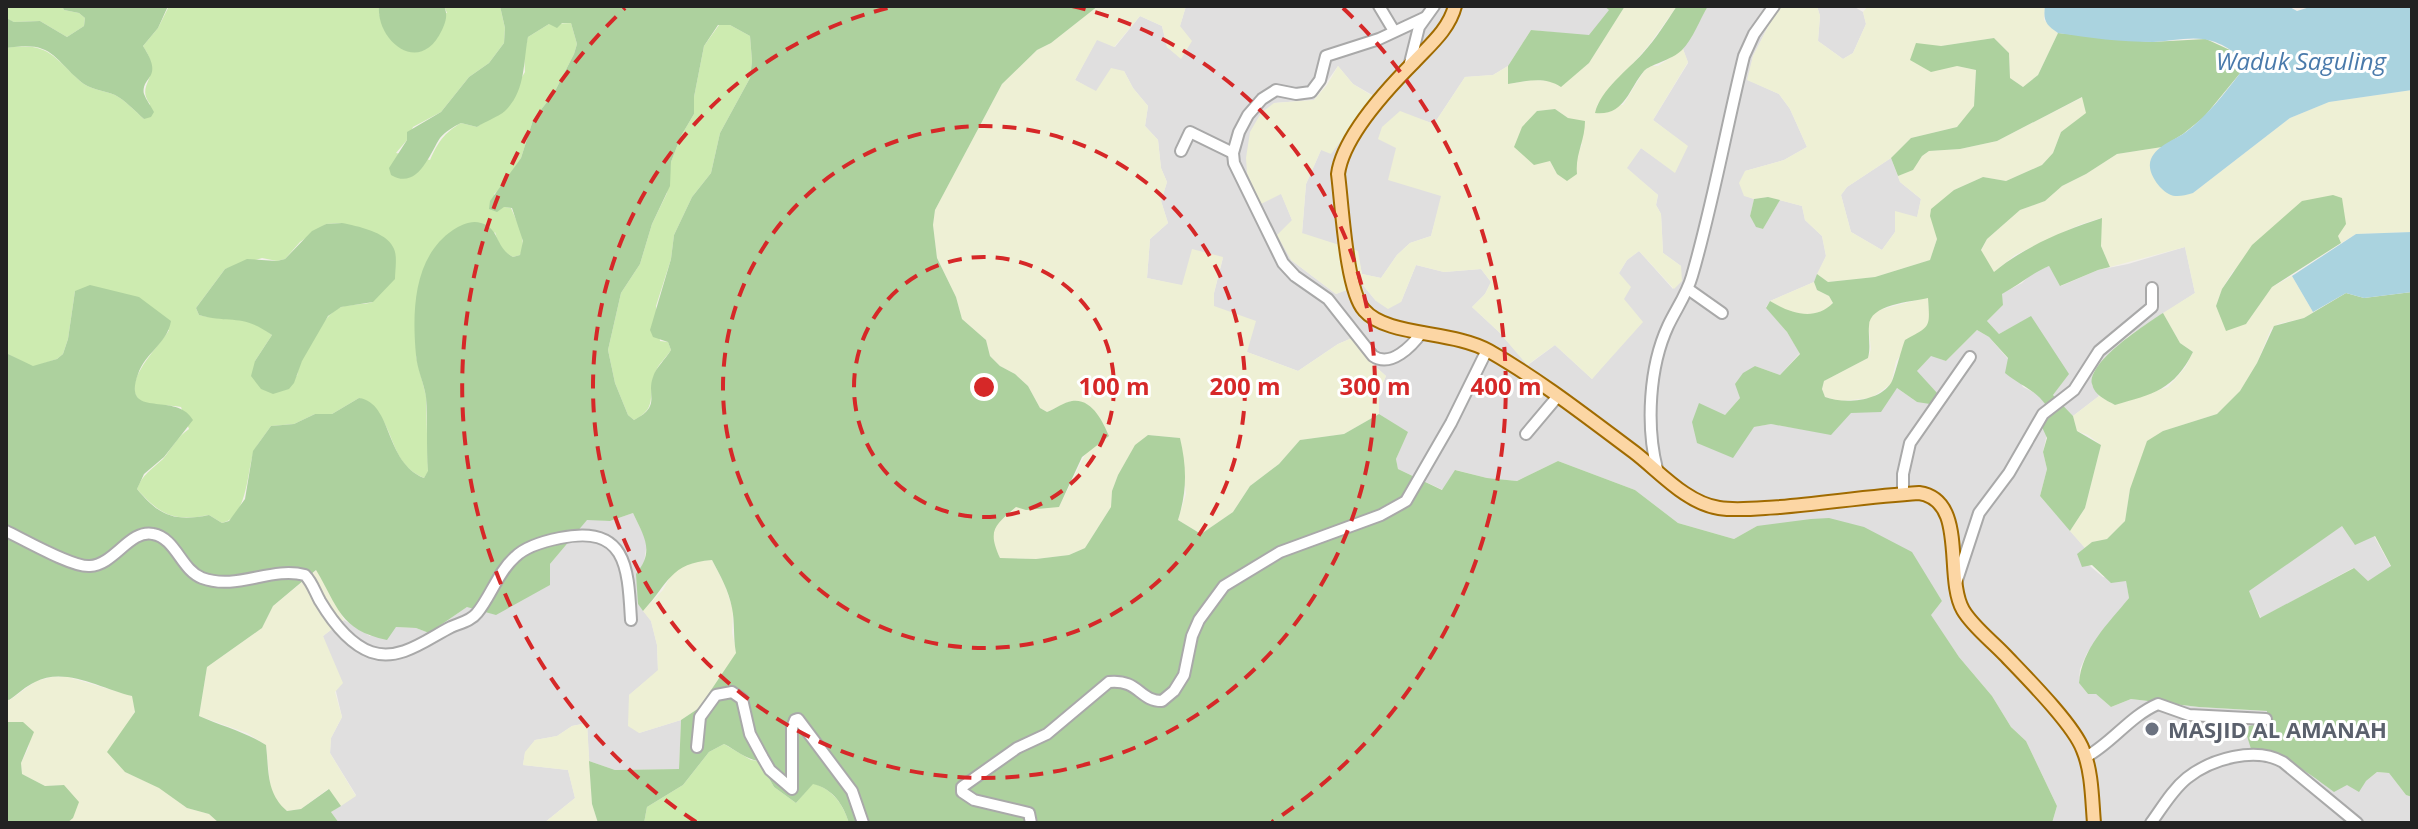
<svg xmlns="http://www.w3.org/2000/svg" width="2418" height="829" viewBox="0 0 2418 829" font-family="'Open Sans',sans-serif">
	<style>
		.residential { fill: #e0dfdf }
		.farmland { fill: #eef0d5; fill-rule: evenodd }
		.grass { fill: #cdebb0; fill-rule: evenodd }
		.forest { fill: #add19e; fill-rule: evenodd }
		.water { fill: #aad3df }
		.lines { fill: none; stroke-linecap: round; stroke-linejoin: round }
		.minor-casing { stroke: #a9a9a9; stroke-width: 14 }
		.major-casing { stroke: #a06b00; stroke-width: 16 }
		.minor { stroke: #fff; stroke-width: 10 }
		.major { stroke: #fcd6a4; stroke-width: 12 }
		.ring { fill: none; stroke: #d62828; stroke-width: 4; stroke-dasharray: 14 10 }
		.worship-dot { fill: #6b7280; stroke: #fff; stroke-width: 3 }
		.labels { text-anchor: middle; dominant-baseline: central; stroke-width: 6; stroke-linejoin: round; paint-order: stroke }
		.worship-label { font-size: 22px; font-weight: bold; fill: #5b616d; stroke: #fff; text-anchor: start }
		.water-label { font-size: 24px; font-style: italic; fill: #4a7aab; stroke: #fff }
		.centre { fill: #d62828; stroke: #fff; stroke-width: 4 }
		.ring-label { font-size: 24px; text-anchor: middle; font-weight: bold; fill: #d62828; stroke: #fff; stroke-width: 6; stroke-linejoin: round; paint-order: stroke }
	</style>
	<rect width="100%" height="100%" fill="#f2efe9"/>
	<g class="residential">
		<path d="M1186 6H1604L1610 10 1589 36 1531 30 1508 66 1493 75 1465 77 1434 124 1400 112 1397 148 1442 195 1431 236 1410 243 1397 255 1381 278 1362 274 1357 251 1302 234 1306 184 1321 150 1374 96 1353 84 1338 66 1314 100 1274 103 1261 203 1281 193 1292 220 1291 260 1336 294 1362 284 1376 301 1401 302 1416 265 1444 272 1481 269 1491 282 1485 294 1472 307 1499 332 1528 365 1555 345 1592 379 1612 355 1623 299 1619 273 1627 260 1639 251 1673 289 1681 266 1663 253 1661 214 1656 205 1658 195 1626 168 1641 148 1675 172 1687 146 1653 120 1688 63 1683 49 1708 6H1767L1775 13 1753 56 1748 80 1779 94 1790 109 1807 147 1784 160 1745 171 1744 195 1754 199 1750 216 1757 227 1763 229 1780 200 1802 206 1805 220 1822 236 1826 256 1814 282 1770 301 1766 307 1787 332 1800 353 1780 375 1755 366 1740 398 1725 415 1692 422 1753 427 1771 424 1831 434 1851 412 1897 388 1917 402V371L1931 355 1946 361 1977 330 1989 337 2008 359 2023 387 2043 397 2051 415 2043 452 2047 469 2040 496 2085 548 2077 555 2103 577 2126 580 2129 598 2087 653 2080 669 2079 683 2088 694H2096L2111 707 2131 699 2199 707 2267 711V722L2277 754 2347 785 2366 781 2377 772 2389 773 2406 795 2412 797V823H2052L2057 806 2026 741 2011 727 1992 696 1959 657 1930 615 1942 601 1932 586 1757 526 1734 539 1678 523 1635 490 1558 461 1517 481 1487 478 1456 470 1443 490 1398 469 1396 459 1407 432 1379 414V392L1386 376 1367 359 1352 338 1338 344 1298 371 1247 352 1214 306V293L1223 258 1183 286 1147 278 1150 239 1168 223 1161 201 1167 182 1161 168 1158 140 1145 126 1148 106 1133 88 1124 71 1096 92 1075 80 1097 39 1115 47 1140 16 1162 26 1167 47 1181 58 1180 26Z"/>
		<path d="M1817 6H1853L1863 12 1866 24 1853 53 1843 59 1818 41 1820 16Z"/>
		<path d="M1891 158 1900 182 1921 199 1917 218 1895 212V232L1882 250 1851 232 1841 195 1847 187Z"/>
		<path d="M2185 247 2195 293 2127 337 2093 372 2092 385 2099 396 2073 416 2053 395 2068 374 2031 317 1999 334 1987 321 2003 305 2001 294 2022 283 2033 272 2049 266 2061 286 2098 270 2128 264Z"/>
		<path d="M633 513 647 542 638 604 651 621 657 645 658 671 629 695 639 733 681 720 679 769 615 770 589 761 587 723 572 726 557 736 535 740 525 753 523 765 568 770 575 798 544 823H339L331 812 356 795 330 753 331 738 342 717 323 636 344 620 370 636 396 627 416 628 429 633 467 607 529 596 549 585 550 564 587 519 610 521Z"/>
		<path d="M2343 525 2374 536 2391 567 2368 581 2353 568 2261 618 2248 590Z"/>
	</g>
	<g class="farmland">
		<path d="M1098 6H1186L1180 26 1192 41 1181 59 1167 47 1162 26 1140 16 1114 47 1097 40 1075 80 1096 91 1111 68 1124 71 1133 88 1148 106 1145 126 1158 140 1161 168 1167 182 1161 201 1168 223 1150 239 1147 278 1182 285 1192 249 1223 257 1214 293V306L1256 321 1247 352 1298 371 1338 344 1352 338 1367 359 1386 376 1379 392V414L1344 434 1300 440 1279 464 1250 486 1233 512 1201 534 1178 520 1186 494 1180 438 1148 435 1135 446 1118 475 1112 491 1111 507 1085 548 1069 555 1036 559 1000 558 992 541 994 529 998 523 1016 507H1059L1087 451 1071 401 1047 412 1040 408 1028 386 1015 374 1000 366 990 356 986 340 962 319 956 297 937 258 933 225 935 210 1002 84 1037 50 1051 43Z"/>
		<path d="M1625 6H1677L1649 45 1597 105H1623L1644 71 1651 66H1658L1683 49 1688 62 1653 120 1688 146 1675 173 1641 148 1627 168 1658 195 1656 205 1661 214 1663 253 1681 266 1682 281 1674 289 1639 251 1627 260 1619 273 1631 287 1624 299 1643 322 1592 379 1555 345 1527 365 1499 332 1472 307 1485 294 1491 282 1481 269 1444 272 1416 265 1401 302 1388 309 1376 301 1362 284 1336 294 1291 260 1277 235 1292 220 1281 194 1261 204 1247 173 1246 158 1250 132 1261 113 1274 103 1314 100 1327 85 1338 66 1353 84 1374 97 1331 154 1321 150 1306 184 1302 233 1358 251 1362 274 1381 278 1397 255 1410 243 1431 236 1441 196 1388 180 1396 148 1378 139 1382 127 1400 111 1434 124 1465 77 1493 75 1508 66V84L1532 80 1552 81 1561 86 1589 63ZM1555 109 1568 118 1582 145 1575 156 1557 174 1550 161 1537 111Z"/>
		<path d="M1767 6H1817L1820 16 1818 41 1843 59 1853 53 1866 24 1863 12 1868 6H2045L2044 20 2058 33 2038 75 2023 87 2010 78 2009 53 1994 38 1941 46 1957 66 1976 70 1974 107 1957 127 1911 138 1891 158 1847 187 1841 195 1851 232 1882 250 1895 232V211L1917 217 1921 199 1900 182 1898 176 1913 169 1922 156 1929 151 1960 149 1997 141 2083 97 2087 113 2061 132 2053 153 2042 165 2006 181 1983 177 1954 190 1931 216 1937 239 1930 260 1875 277 1828 282 1817 274 1826 256 1822 236 1805 220 1802 206 1768 197 1754 199 1744 196 1739 183 1745 171 1784 160 1807 147 1790 109 1779 94 1747 80 1753 56 1775 13Z"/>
		<path d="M2412 90V232L2356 234 2341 243 2338 236 2233 271 2222 289 2216 306 2246 324 2272 287 2292 276 2313 312 2304 318 2278 324 2271 329 2257 363 2240 391 2217 414 2163 431 2130 489 2125 521 2107 539 2092 542 2085 548 2070 531 2085 508 2101 445 2088 435 2077 431 2073 416 2099 396 2115 405 2168 387 2185 368 2193 352 2180 343 2163 313 2195 293 2185 247 2110 267 2101 246V218L2079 225 2015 255 1993 273 1981 251 1987 239 2020 210 2045 201 2062 186 2086 174 2117 154 2162 147 2151 159 2193 193 2290 118 2329 102Z"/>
		<path d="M1814 282 1817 290 1829 296 1833 303 1824 312 1807 315 1788 312 1770 301Z"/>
		<path d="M1928 297 1930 324 1926 330 1918 333 1896 361 1891 384 1871 398 1840 401 1825 397 1822 389 1824 381 1868 358 1871 349 1868 322 1872 314 1879 310Z"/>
		<path d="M712 560 725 585 733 610 732 633 737 653 699 708 681 720 639 733 628 726 629 695 658 670 657 645 651 621 643 611 663 590 672 573 690 562Z"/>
		<path d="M317 570 344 620 323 636 343 683 335 692 342 717 331 738 330 753 356 796 341 806 328 789 301 809 287 811 276 802 270 785 266 745 247 733 199 716 207 667 262 628 273 606Z"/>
		<path d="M52 677H68L132 696 135 711 126 727 125 772 160 788 187 808 209 814 219 823H67L73 818 64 785 45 786 22 774 21 763 29 747 23 722H6V699L10 700 36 681Z"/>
		<path d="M587 723 592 804 598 823H544L575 798 568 770 523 765 525 752 535 740 557 736 572 726Z"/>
	</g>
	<g class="grass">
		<path d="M6 6H62L64 10 79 13 85 18 84 26 67 37 40 21 14 22 7 19Z"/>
		<path d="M169 6H379V15L447 13 444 6H500L505 28 504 43 489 63 469 77 441 112 413 127 407 140 396 153 430 160C438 142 444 133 461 123L477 127 492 116 500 114 525 72 524 54 528 37 549 24 571 23 577 44 574 54 554 93 533 120 521 158 501 188 494 194 504 207 511 208C517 223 528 240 520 255L513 257C501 251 499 245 495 232L416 356 426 396 428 472 424 478C384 461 399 417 359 398L332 414H315L294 424 271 426C265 435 256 445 253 454 247 474 247 517 222 523L209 515C174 522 160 515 137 489 142 475 152 469 163 459 172 448 177 437 189 429L181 407C169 404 152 408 142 402 117 385 161 345 169 330L75 291 68 339 63 354 57 359 33 367 6 353V48C49 42 52 56 80 81 90 90 103 90 115 95 125 100 135 111 144 119L150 104C134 83 165 79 143 46L158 28ZM342 223 373 302C363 305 351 304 341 307 323 314 300 357 297 376L255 361 272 335C265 330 258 324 250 321 234 316 216 320 199 315L196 308 225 269 262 258 277 261 285 259 300 242 326 224Z"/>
		<path d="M719 25H730L750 36 752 61 750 78 720 133 711 173 692 197 674 235 671 259 656 306 660 341 668 342 671 350C667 357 659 363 656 371 645 391 661 407 634 420L628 415 615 383 608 350 621 293 640 264 652 224 667 193 671 162 681 136 694 114V97L704 46Z"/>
		<path d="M724 744 751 760 759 761 774 787 796 803 813 783C833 790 843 804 849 823H644L647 807 683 785 709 752Z"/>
	</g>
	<g class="forest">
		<path d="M62 6H168L158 28 143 46C165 80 141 75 144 94 146 100 151 106 154 112L151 117 144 119C135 111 125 100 115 95 103 90 90 90 80 81 51 55 51 41 6 48V18L14 22 40 21 67 37 84 26 85 18 79 13 64 10Z"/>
		<path d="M379 6H444C448 15 446 21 442 30 420 77 376 41 379 6Z"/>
		<path d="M500 6H1098L1051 43 1037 50 1002 84 935 210 933 225 937 258 956 297 962 319 986 340 990 356 1000 366 1015 374 1028 386 1040 408 1047 412C1055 409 1064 402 1072 401 1092 398 1103 422 1109 436L1082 457 1059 507 1026 510 1016 507C995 525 987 530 1000 558L1036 559 1069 555 1085 548 1111 507 1112 491 1118 475 1135 445 1148 435 1180 438C1187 468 1187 491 1178 520L1201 534 1233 512 1250 486 1279 464 1300 440 1344 434 1379 414 1408 432 1396 459 1398 469 1442 490 1455 470 1487 478 1517 481 1558 461 1635 490 1678 523 1734 539 1757 526 1811 519 1829 518 1864 527 1912 552 1942 601 1931 615 1959 657 1992 696 2011 727 2026 741 2057 806 2052 823H849C843 804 833 789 813 784L796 803 774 787 759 761C745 759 736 750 724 744L709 752 683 785 647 807 644 823H598L592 804 589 761 615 770 679 769 681 720 699 708 736 653C733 636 735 622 732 608 729 591 720 575 712 560 670 563 669 583 643 611L638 604 636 574C655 551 644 537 633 513L610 521 587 520 550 564V585L496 615 467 607 429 633 416 628 396 627 387 640C339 630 338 606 316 570L273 606 262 628 207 667 199 716C222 726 245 732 266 745 269 771 266 793 287 811L301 809 329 789 341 806 331 812 339 823H219L209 814 187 808 159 788 125 772 107 752 135 712 132 696C102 689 65 666 35 682 26 686 18 694 9 700L6 699V353L33 366 57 359 63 354 68 339 75 291 90 285 139 297 171 321C167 344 145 353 138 374 121 421 177 390 193 420L164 457 144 474 137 489C159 516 175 522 209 515L222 523 229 521 245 499 253 451 271 426 294 424 315 414H332L359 398C393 403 384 462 424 478L428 471C426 447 428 421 426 397 424 383 417 369 416 355 412 312 413 257 453 230 461 225 471 220 481 223 500 228 495 248 513 257L520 255 523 241 512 208 504 207 497 212 489 209 490 201 521 158 533 120 554 93 574 54 577 44 571 23H562L557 28 549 24 528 37C523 62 526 91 505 111 498 117 486 121 477 127L461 123C453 127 446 131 440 138 430 153 418 191 391 175L389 168 407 140V132L441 112 469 77 489 63 504 43 505 28ZM718 25H730L750 36 752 61 750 78 720 133 711 173 692 197 674 235 671 259 650 330 653 337 668 342 671 350C666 359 656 367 653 377 646 395 662 406 634 420L628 415 615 383 608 350 621 293 640 264 652 224 670 186 671 162 681 136 694 114V97L704 46Z"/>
		<path d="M1604 6H1625L1589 63 1561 87C1545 76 1526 81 1508 84V66L1531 30 1589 35 1609 10Z"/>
		<path d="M1677 6H1708C1700 19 1693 39 1682 50 1672 60 1649 65 1644 71 1628 90 1625 116 1595 113 1601 89 1627 71 1643 53 1656 39 1666 22 1677 6Z"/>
		<path d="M2058 33 2151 42 2206 39 2232 51 2243 66 2241 72 2204 117 2183 134 2162 147 2117 154 2086 174 2062 186 2045 201 2020 210 1987 239 1981 250 1994 272C2024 247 2064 230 2102 218L2101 246 2110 267 2098 270 2060 286 2049 266C2032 273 2019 285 2002 294L2003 305 1987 321 1999 334 2031 316 2069 374 2053 395 2073 416 2077 431 2101 445 2085 508 2070 531 2040 496 2047 469 2043 452 2047 438 2042 427 2051 414C2040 391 2025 389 2005 373L2008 358 1989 337 1977 330 1946 361 1931 356 1917 371 1938 394 1930 404 1917 402 1897 388 1881 412 1851 413 1831 435 1771 424 1754 427 1733 458 1697 443 1692 422 1699 403 1725 415 1740 398 1735 384 1743 373 1755 366 1780 375 1800 354 1787 332 1766 308 1770 301C1790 313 1814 322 1833 303L1829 296 1817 290 1814 282 1817 274 1828 282 1875 277 1930 260 1937 239 1930 216 1931 209 1954 190 1983 177 2006 181 2042 165 2053 153 2061 132 2086 113 2082 97 1997 141 1960 149 1929 151 1922 156 1913 170 1898 176 1891 158 1911 138 1957 127 1974 106 1976 70 1957 66 1931 72 1910 60 1916 43 1941 46 1994 38 2009 53 2010 78 2023 87 2038 75ZM1928 298C1930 328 1931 326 1905 340 1901 350 1894 379 1891 383 1879 402 1843 404 1825 397L1822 389 1824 381 1868 358C1871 347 1868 337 1869 326 1869 304 1911 302 1928 298Z"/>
		<path d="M1555 109 1568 118 1585 121C1585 141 1575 154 1577 174L1567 181 1557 174 1550 161 1534 165 1514 147 1522 127 1537 111Z"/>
		<path d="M2333 195 2342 198 2346 224 2338 236 2341 243 2272 287 2246 324 2226 331 2216 306 2222 289 2252 245 2302 201Z"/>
		<path d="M1768 197 1780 200 1763 229 1756 227 1750 216 1754 199Z"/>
		<path d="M342 223C357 226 386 232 393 247 398 255 395 269 395 279L373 302 341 307 328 316 302 361 294 383 289 389 273 394 261 389 251 376 255 361 272 335C241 313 231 324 199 315L196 308 225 269 247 259 277 261 285 259 312 231 326 224Z"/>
		<path d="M2412 292V797L2406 795 2389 773 2377 772 2366 781 2359 792 2347 785 2334 792C2304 770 2289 757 2251 749L2247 736 2249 726 2267 722V711L2199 707 2131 699 2111 707 2096 694H2088L2079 683C2082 648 2108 624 2129 598L2126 581 2111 583 2092 565 2082 567 2077 554 2092 542 2107 539 2125 521 2130 489 2147 441 2163 431 2217 414 2240 391 2257 363 2274 326 2304 318 2346 293 2364 298ZM2342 526 2355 545 2375 536 2391 566 2368 581 2354 568 2260 618 2249 591Z"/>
		<path d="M2163 313 2180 343 2193 352C2174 390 2153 394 2115 405 2106 400 2094 395 2092 384 2087 362 2146 324 2163 313Z"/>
		<path d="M6 722H23L34 732 21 763 22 774 45 786 64 785 79 802 73 818 67 823H6Z"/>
	</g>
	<g class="water">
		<path d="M2045 6H2288L2297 11 2313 6H2412V90L2329 102 2290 118 2193 193C2179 197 2171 199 2160 187 2154 180 2147 169 2151 159 2157 145 2175 140 2186 132 2208 115 2224 94 2241 72 2247 55 2219 41 2203 39 2187 37 2169 41 2153 42 2122 42 2089 38 2058 33 2046 25 2043 21 2045 6Z"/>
		<path d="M2412 232V292L2364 298 2346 293 2313 312 2292 276 2356 234Z"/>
	</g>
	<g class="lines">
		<defs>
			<g id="minor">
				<path d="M1379 6 1394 31"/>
				<path d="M1409 67 1419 27 1434 6"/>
				<path d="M1181 151 1190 132 1233 153"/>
				<path d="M1688 289 1722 313"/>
				<path d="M1422 332C1412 346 1391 368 1373 356L1328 299 1295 276 1283 263 1234 163 1233 153 1239 132 1248 115 1262 99 1276 90 1296 94 1311 92 1320 80 1326 56 1379 39 1424 18"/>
				<path d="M1526 434 1558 396"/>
				<path d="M1657 469C1646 426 1649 367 1668 326 1676 309 1687 294 1692 276 1713 204 1726 129 1744 56L1754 34 1774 6"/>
				<path d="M1903 494V474L1910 443 1970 357"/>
				<path d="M6 531C23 539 73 568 90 566 114 565 130 529 153 534 176 538 181 570 202 578 237 591 271 566 305 575 312 582 315 592 320 601 332 621 349 644 371 652 400 662 427 639 451 627 460 623 471 621 477 613 491 596 498 572 515 557 526 546 545 541 560 538 627 524 628 568 631 620"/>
				<path d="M1956 583 1979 513 2009 473 2043 414 2074 390 2099 351 2152 307V288"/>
				<path d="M697 747 700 717 716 695 732 692 742 699 750 734 763 758 770 770 792 789V728L795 720 798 719 852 791 863 823"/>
				<path d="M2086 757C2112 743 2130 716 2158 704L2189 715 2266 719"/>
				<path d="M1031 823 1029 813 974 800 962 792V787L1017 748 1047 734 1109 682C1139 679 1139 701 1162 701L1174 691 1184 675 1192 636 1199 620 1224 586 1280 552 1381 515 1406 501 1451 423 1487 350"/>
				<path d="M2151 823C2162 808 2172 790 2187 778 2211 759 2255 746 2283 762L2357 823"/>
			</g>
			<path id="major" d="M1455 6C1449 29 1431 44 1415 61 1388 88 1343 136 1338 174 1342 204 1346 290 1364 310 1387 337 1452 330 1489 351 1540 380 1587 417 1634 452 1659 471 1686 503 1719 508 1738 511 1760 508 1780 507 1826 503 1872 496 1919 493 1968 500 1944 577 1963 610 1973 627 1992 641 2005 655 2025 676 2074 725 2083 750 2092 771 2092 800 2094 823"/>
		</defs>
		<use href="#minor" class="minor-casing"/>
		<use href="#major" class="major-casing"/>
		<use href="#minor" class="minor"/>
		<use href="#major" class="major"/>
	</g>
	<g class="ring">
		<circle cx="984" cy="387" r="130"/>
		<circle cx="984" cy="387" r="261"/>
		<path d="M1072 6A391 391 0 1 1 896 6"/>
		<path d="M696 822A522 522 0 0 1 625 8M1343 8A522 522 0 0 1 1272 822"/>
	</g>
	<circle class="worship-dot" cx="2152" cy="729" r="8"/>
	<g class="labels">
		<g class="worship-label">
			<text x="2168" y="729">MASJID AL AMANAH</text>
		</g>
		<g class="water-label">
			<text x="2301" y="60">Waduk Saguling</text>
		</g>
	</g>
	<circle cx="984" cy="387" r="12" class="centre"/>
	<g class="ring-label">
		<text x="1114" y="395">100 m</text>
		<text x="1245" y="395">200 m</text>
		<text x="1375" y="395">300 m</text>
		<text x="1506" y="395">400 m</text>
	</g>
	<rect width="2418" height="829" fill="none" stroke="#222222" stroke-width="16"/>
</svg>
